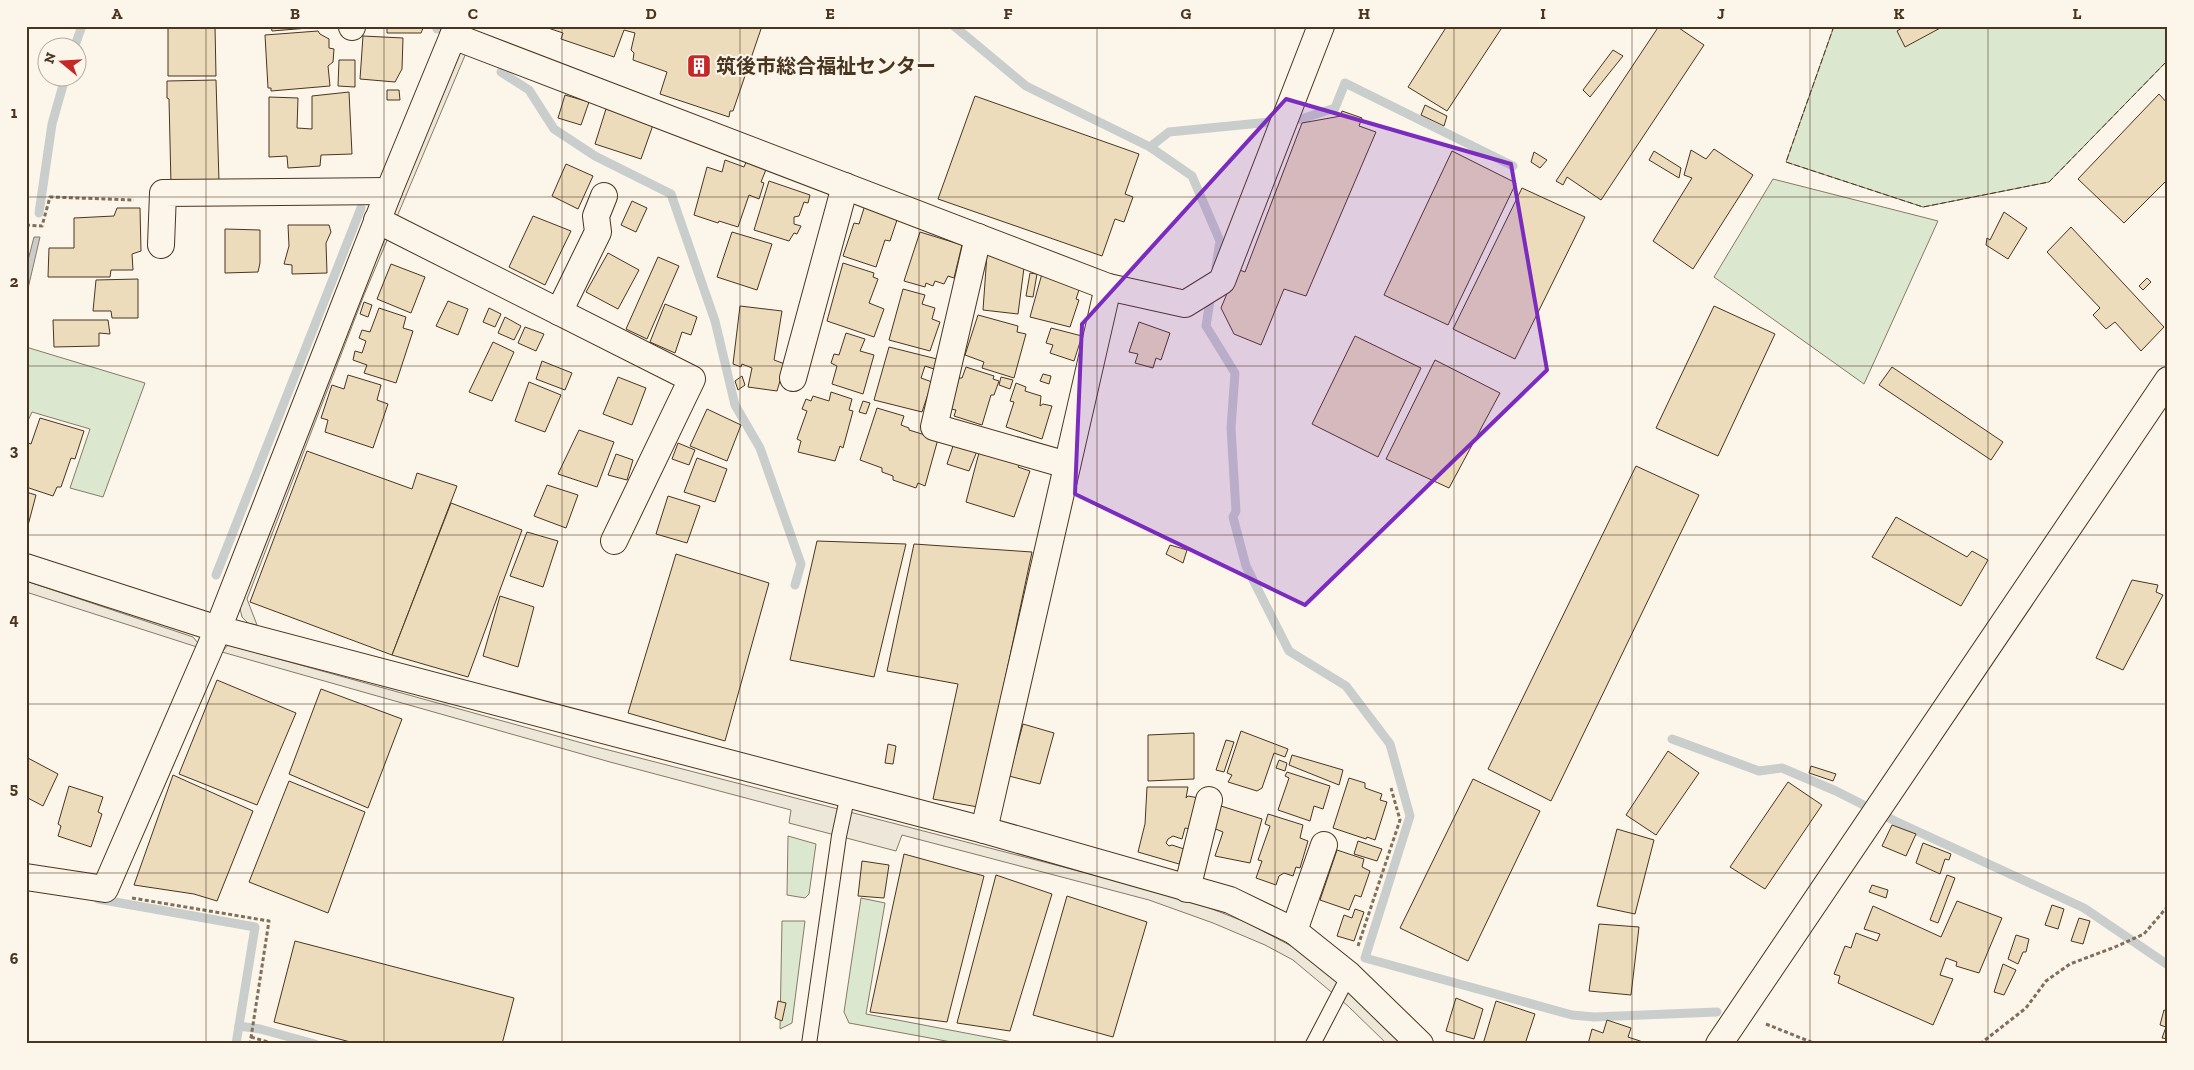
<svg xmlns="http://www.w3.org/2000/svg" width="2194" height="1070" viewBox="0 0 2194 1070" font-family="'Zilla Slab','Noto Sans JP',serif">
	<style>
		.green { fill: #dce7d0; stroke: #887966 }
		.parking { fill: #ede7d9; stroke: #887966 }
		.water { fill: #c9cecd; stroke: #887966 }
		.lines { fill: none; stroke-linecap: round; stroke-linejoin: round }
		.stream { stroke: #c9cecd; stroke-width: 9 }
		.building { fill: #ecdcbc; stroke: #4a3520 }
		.lane-casing { stroke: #4a3520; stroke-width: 16 }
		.street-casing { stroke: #4a3520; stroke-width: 28 }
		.path { stroke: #7f6f5c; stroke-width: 3; stroke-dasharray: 4 2.5; stroke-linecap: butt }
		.lane { stroke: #fbf6e9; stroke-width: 14 }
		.street { stroke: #fbf6e9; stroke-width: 26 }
		.fence { stroke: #4a3520; stroke-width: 1; stroke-dasharray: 6 2.5; stroke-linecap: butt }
		.marked { fill: #7b2cbf; fill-opacity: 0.2; stroke: #7b2cbf; stroke-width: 4; stroke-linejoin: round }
		.grid { fill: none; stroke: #4a3520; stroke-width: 1; stroke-opacity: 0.55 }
		.labels { text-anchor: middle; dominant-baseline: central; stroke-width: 4; stroke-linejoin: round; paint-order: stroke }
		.poi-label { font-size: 20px; font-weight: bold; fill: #4a3520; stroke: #fbf6e9; text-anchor: start }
		.neatline { fill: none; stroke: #4a3520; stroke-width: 2 }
		.grid-label { font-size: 16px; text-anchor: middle; font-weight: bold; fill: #4a3520 }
	</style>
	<rect width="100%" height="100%" fill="#fbf6e9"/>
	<g class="green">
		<path d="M1834 26H2168V60L2049 182 1923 207 1786 162Z"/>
		<path d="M1773 179 1938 221 1864 384 1714 277Z"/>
		<path d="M26 347 145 383 103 497 70 488 90 429 32 412 26 425Z"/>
		<path d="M788 836 816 844 809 894 805 898 787 895Z"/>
		<path d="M861 898 885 903 866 1014 1023 1044H962L849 1023 844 1012Z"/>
		<path d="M782 921H805L792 1023 780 1029Z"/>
	</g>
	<g class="parking">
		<path d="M460 53H466L364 295 247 599 257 625 248 623 242 617 238 600 298 444Z"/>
		<path d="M26 581 193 637 198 643 197 647 26 592Z"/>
		<path d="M228 645 593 746 1145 888 1207 907 1248 923 1293 947 1342 986 1403 1044H1387L1348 1006 1293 960 1265 945 1213 923 1149 900 902 835 896 851 789 823 791 810 610 762 222 652Z"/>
	</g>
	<path class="water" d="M34 237H40L26 297V268Z"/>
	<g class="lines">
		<g class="stream">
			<path d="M436 26 437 29"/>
			<path d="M954 26 1026 86 1150 147 1192 176 1220 241 1216 267"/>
			<path d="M74 48 82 26"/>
			<path d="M501 72 529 90 554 129 595 156 671 194 715 321 735 405 760 448 801 564 795 585"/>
			<path d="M1150 147 1169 132 1301 119 1335 108 1345 83 1513 166"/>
			<path d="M39 213 52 124 65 78"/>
			<path d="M1211 294 1206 326 1235 373 1231 428 1236 511 1233 517 1246 566 1289 651 1346 686 1390 744 1410 816 1365 958 1572 1015 1594 1017 1717 1012"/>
			<path d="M216 575 361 208"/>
			<path d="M1672 739 1759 771 1782 768 1836 791 1895 821 2084 908 2168 965"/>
			<path d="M98 899 255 927 236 1044"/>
			<path d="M239 1026 260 1029 315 1044"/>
		</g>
	</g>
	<g class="building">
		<path d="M168 26H215L216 76H168Z"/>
		<path d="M271 26H333L272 31Z"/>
		<path d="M387 26H424L421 33H387Z"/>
		<path d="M542 26H762L733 111H730L729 117 660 94 667 72 633 60 634 53 631 50 635 33 624 30 614 57 561 39 563 33Z"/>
		<path d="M1447 26H1503L1447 111 1408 87Z"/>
		<path d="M1659 26H1680L1679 28 1704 45 1601 200 1567 177 1563 185 1556 181Z"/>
		<path d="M1905 26H1944L1905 47 1897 31Z"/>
		<path d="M318 31 320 34 329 39V48L334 49 333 62 328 66 330 86 271 91V88H268L265 35Z"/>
		<path d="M363 36 403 38 402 69 395 82 360 79Z"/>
		<path d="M1613 50 1623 56 1590 97 1583 90Z"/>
		<path d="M339 60H355V87L338 86Z"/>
		<path d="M216 80 219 182 171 185 169 99 167 98V81Z"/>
		<path d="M387 90H399L400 100H387Z"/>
		<path d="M349 92 352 154 321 155 320 166 288 168 287 156 269 157V97L298 98 297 128 312 129V96Z"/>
		<path d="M2159 94 2168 104V179L2124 223 2078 179Z"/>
		<path d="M565 95 589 102 581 125 558 118Z"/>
		<path d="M975 96 1139 154 1125 194 1133 197 1124 222 1115 219 1102 256 938 199Z"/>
		<path d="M1425 105 1447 116 1444 126 1421 115Z"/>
		<path d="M606 109 653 125 641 159 595 144Z"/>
		<path d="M1342 111 1362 118 1359 126 1376 132 1306 296 1284 289 1261 345 1234 334 1221 308 1237 269 1245 272 1302 123 1341 116Z"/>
		<path d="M1714 149 1753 175 1693 269 1653 241 1692 178 1684 175 1691 150 1706 159Z"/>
		<path d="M1452 151 1516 183 1448 325 1384 295Z"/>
		<path d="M1654 151 1681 168 1679 178 1649 160Z"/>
		<path d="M1534 152 1547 160 1540 168 1531 162Z"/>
		<path d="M725 160 744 167 747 160 767 167 761 182 764 183 759 199 749 195 738 227 719 221 718 223 694 215 707 167 722 172Z"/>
		<path d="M566 164 593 176 578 209 552 196Z"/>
		<path d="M769 181 810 195 808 203 804 202 799 216 794 217V224L801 226 797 234 794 233 789 241 754 230Z"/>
		<path d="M1522 188 1585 217 1515 359 1453 329Z"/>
		<path d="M632 201 647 208 636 232 621 225Z"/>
		<path d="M865 205 892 214 891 218 897 220 890 241 885 240 876 267 843 256 854 223 859 224Z"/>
		<path d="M117 208H140L141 251 132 254 133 270H111L110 277H48L49 248H74V218L114 216Z"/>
		<path d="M2004 212 2027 228 2008 259 1986 245 1987 238 1990 240Z"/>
		<path d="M533 216 571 231 545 285 509 267Z"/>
		<path d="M288 225H329L331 232 326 243 327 273 292 274V265L284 264 289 246Z"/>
		<path d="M2071 227 2164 327 2141 351 2115 322 2106 329 2093 315 2100 308 2047 252Z"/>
		<path d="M225 229 260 230V263L258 272 225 273Z"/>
		<path d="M732 232 772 244 757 290 717 277Z"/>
		<path d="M920 232 962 245 954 278 948 276 944 284 935 281 933 286 926 283 925 287 904 281Z"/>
		<path d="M608 253 639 270 618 309 586 292Z"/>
		<path d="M987 254 1025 260 1018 314 983 310Z"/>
		<path d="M658 257 679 266 647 339 626 329Z"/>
		<path d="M843 263 874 273 873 277 878 279 869 303 884 309 874 337 827 321Z"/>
		<path d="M391 264 425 277 411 313 377 299Z"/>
		<path d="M1043 270 1082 281 1076 299 1079 300 1070 327 1030 317Z"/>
		<path d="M1030 273 1037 274 1033 297 1026 296Z"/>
		<path d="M2147 278 2151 282 2143 290 2139 286Z"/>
		<path d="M138 279V318H112L111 311H93L96 280Z"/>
		<path d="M903 289 925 295 922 304 935 308 932 319 940 322 930 351 889 340Z"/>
		<path d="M448 301 468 309 458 335 436 326Z"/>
		<path d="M364 302 372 305 368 317 360 314Z"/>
		<path d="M665 304 697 317 691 335 682 332 675 353 650 342Z"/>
		<path d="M740 306 782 311 774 360 785 364 777 391 748 387 752 368 742 364 741 367 733 364Z"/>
		<path d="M1714 306 1775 334 1718 456 1656 428Z"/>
		<path d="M379 308 406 317 403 328 413 331 396 383 364 373 367 365 353 360 355 351 362 353 366 341 359 338 362 330 370 332Z"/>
		<path d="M489 308 501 314 495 327 483 322Z"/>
		<path d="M978 315 1018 326 1017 332 1026 334 1014 378 982 368 984 362 965 355Z"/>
		<path d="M505 317 521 326 514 340 498 333Z"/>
		<path d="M53 320H108L110 334 99 333V346L54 347Z"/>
		<path d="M1139 322 1170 333 1161 360 1156 358 1153 368 1135 363 1138 354 1129 352Z"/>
		<path d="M525 327 544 334 536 351 518 343Z"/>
		<path d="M1051 328 1082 336 1074 361 1050 353 1053 345 1046 343Z"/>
		<path d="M846 333 865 339 860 351 874 355 863 394 832 384 837 366 831 363 834 354 839 355Z"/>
		<path d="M1355 336 1421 368 1378 457 1312 424Z"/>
		<path d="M493 342 514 352 492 401 469 392Z"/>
		<path d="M889 347 937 359 934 369 925 366 921 378 932 382 922 412 874 400Z"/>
		<path d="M1435 360 1500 393 1449 488 1386 459Z"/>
		<path d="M542 361 572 373 565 390 536 379Z"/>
		<path d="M966 367 994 376 993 379 999 381 994 395H991L982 425 954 416 956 410 951 409 959 378H962Z"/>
		<path d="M1892 367 2003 442 1991 460 1879 385Z"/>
		<path d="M1043 374 1051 376 1049 384 1040 381Z"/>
		<path d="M348 375 381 385 377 400 388 404 373 448 325 432 328 420 321 418 332 385 344 389Z"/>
		<path d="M742 376 745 385 738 390 735 381Z"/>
		<path d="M618 377 646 388 632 425 603 414Z"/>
		<path d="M1001 377 1013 380 1010 389 999 385Z"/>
		<path d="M529 382 561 395 545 432 515 421Z"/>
		<path d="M1016 383 1026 387 1025 391 1041 396 1040 406 1043 404 1052 406 1042 439 1006 427 1014 402 1010 401Z"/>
		<path d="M831 392 852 399 849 410 853 411 843 448 840 446 835 461 798 452 801 441 797 439 807 411 802 409 806 399 811 401 813 396 829 401Z"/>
		<path d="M863 401 870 403 866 414 859 412Z"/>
		<path d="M877 408 904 416 901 425 909 428V430L938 439 925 486 918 483 916 488 893 480V476L882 472V468L860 460Z"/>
		<path d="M707 409 741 425 727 461 690 446Z"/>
		<path d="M40 418 84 431 75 459 71 458 61 487H57L53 496 26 487V442L31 444Z"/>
		<path d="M579 430 614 442 597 487 558 474Z"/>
		<path d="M678 443 695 450 689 465 672 459Z"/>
		<path d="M954 443 977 451 969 471 947 464Z"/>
		<path d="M980 449 1021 461 1018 467 1030 471 1014 517 966 502Z"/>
		<path d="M307 451 412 489 417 473 457 486 392 655 250 602Z"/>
		<path d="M616 454 633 460 627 480 608 475Z"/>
		<path d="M697 458 727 469 715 502 684 492Z"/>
		<path d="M1636 466 1699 495 1551 801 1488 769Z"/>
		<path d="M547 485 578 495 566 528 534 516Z"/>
		<path d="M26 492 36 495 26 533Z"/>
		<path d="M668 496 700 506 687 543 656 534Z"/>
		<path d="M451 503 522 530 468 677 392 655Z"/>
		<path d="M1896 517 1967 557 1972 551 1988 560 1961 606 1872 557Z"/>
		<path d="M527 532 558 541 543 587 510 576Z"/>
		<path d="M817 541 906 544 874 677 790 660Z"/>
		<path d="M914 544 1032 552 978 807 933 799 958 684 887 671Z"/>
		<path d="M1170 545 1187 550 1183 563 1166 554Z"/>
		<path d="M676 554 769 583 725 741 628 713Z"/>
		<path d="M2132 580 2158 585 2156 592 2163 595 2123 670 2096 658Z"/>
		<path d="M500 596 534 607 518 667 483 656Z"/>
		<path d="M217 680 296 713 257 805 179 774Z"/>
		<path d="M321 689 402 719 368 808 289 774Z"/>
		<path d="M1023 724 1054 733 1040 784 1009 776Z"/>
		<path d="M1241 731 1288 749 1285 757 1274 753 1262 788 1257 791 1228 782 1232 775 1227 773Z"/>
		<path d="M1194 733V779L1148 781V735Z"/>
		<path d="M1226 740 1234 742 1224 772 1216 770Z"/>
		<path d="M888 744 896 746 893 764 885 763Z"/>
		<path d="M1668 751 1699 773 1656 835 1626 815Z"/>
		<path d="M1292 755 1343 770 1339 785 1289 765Z"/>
		<path d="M26 757 58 774 43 806 26 797Z"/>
		<path d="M1279 760 1287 763 1285 771 1276 768Z"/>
		<path d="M1811 766 1836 774 1833 781 1809 773Z"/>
		<path d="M1287 772 1330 786 1323 809 1314 806 1310 821 1278 810 1289 778 1285 776Z"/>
		<path d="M173 775 253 811 217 901 194 894 134 885Z"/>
		<path d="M1349 778 1365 783V788L1382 794 1380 800 1387 802 1375 840 1367 837 1366 839 1333 828Z"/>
		<path d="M1473 779 1540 811 1468 961 1400 928Z"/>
		<path d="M289 781 365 812 328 913 249 882Z"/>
		<path d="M1788 782 1822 805 1765 889 1730 867Z"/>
		<path d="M69 786 103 797 98 812 102 814 91 847 58 836 61 826 58 824Z"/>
		<path d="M1147 787H1188L1186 798 1188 796 1199 798 1190 829 1185 828 1182 839 1173 836 1168 839 1166 843 1169 846 1172 845 1184 849 1179 864 1138 852 1145 824Z"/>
		<path d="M1221 806 1262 819 1250 863 1215 856 1223 832 1213 828Z"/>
		<path d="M1268 814 1303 825 1300 838 1308 841 1300 868 1296 867 1293 876 1284 873 1279 876 1276 885 1256 878 1262 861 1258 860 1270 826 1265 824Z"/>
		<path d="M1892 825 1916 834 1906 856 1882 846Z"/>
		<path d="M1617 829 1654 840 1635 914 1597 906Z"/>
		<path d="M1358 841 1382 849 1377 861 1354 854Z"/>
		<path d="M1923 843 1951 854 1949 860 1945 859 1940 874 1916 863Z"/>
		<path d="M1337 850 1364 859 1362 867 1370 871 1361 897 1355 895 1349 910 1320 900Z"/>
		<path d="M904 854 984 876 947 1022 870 1012Z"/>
		<path d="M862 861 889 865 884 898 858 896Z"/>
		<path d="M996 875 1052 894 1010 1031 957 1023Z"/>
		<path d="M1947 875 1955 878 1938 923 1930 920Z"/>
		<path d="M1872 885 1888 890 1886 898 1869 892Z"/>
		<path d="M1067 896 1147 922 1113 1037 1033 1015Z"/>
		<path d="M1957 901 2002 918 1979 973 1956 966 1957 962 1946 958 1940 975 1953 979 1933 1025 1838 983 1840 976 1834 974 1845 946 1851 948 1856 933 1877 941 1880 934 1864 929 1873 906 1941 937Z"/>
		<path d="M2052 905 2064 909 2058 929 2045 925Z"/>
		<path d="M1355 909 1364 912 1354 941 1337 936 1344 915 1352 918Z"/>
		<path d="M2079 918 2090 921 2083 944 2071 941Z"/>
		<path d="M1599 924 1639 927 1631 995 1589 991Z"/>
		<path d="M2016 935 2029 939 2026 952H2023L2018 964 2008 959Z"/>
		<path d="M295 941 514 998 502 1044H358L274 1022Z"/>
		<path d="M2003 964 2016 970 2004 995 1994 992Z"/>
		<path d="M1456 998 1483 1009 1474 1039 1446 1031Z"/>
		<path d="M778 1001 786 1003 782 1021 775 1018Z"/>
		<path d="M1496 1001 1535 1014 1525 1044H1483Z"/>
		<path d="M2164 1010 2168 1011V1039L2162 1038 2166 1027 2160 1025Z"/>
		<path d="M1607 1020 1631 1028 1628 1037 1649 1044H1588L1592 1029 1603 1033Z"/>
	</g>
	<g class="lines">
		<defs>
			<g id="lane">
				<path d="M809 1044 839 836 848 794"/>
				<path d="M1313 1044 1349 975"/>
			</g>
			<g id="street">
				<path d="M352 26V27"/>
				<path d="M453 36 1108 287 1185 304 1222 281 1321 26"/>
				<path d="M377 220 692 379 614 541"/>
				<path d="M978 237 934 427 1067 465"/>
				<path d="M161 245 163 193 389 191"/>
				<path d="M559 312 598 232 596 216 604 196"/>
				<path d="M793 378 845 186"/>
				<path d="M26 567 218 629 984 830 1230 900 1294 931 1349 975 1420 1044"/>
				<path d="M984 830 1108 287"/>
				<path d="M26 877 105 889 218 629 389 191 457 26"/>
				<path d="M1187 889 1209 800"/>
				<path d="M1294 931 1324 845"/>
				<path d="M1719 1044 2168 380"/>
			</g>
		</defs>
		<use href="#lane" class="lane-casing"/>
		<use href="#street" class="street-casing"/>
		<g class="path">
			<path d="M26 225 42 226 50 197 134 200"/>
			<path d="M132 898 269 921 250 1044"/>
			<path d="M1358 946 1400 820 1391 788"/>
			<path d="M1766 1024 1816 1044"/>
			<path d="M251 1037 275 1044"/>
			<path d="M1980 1044 2026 1008 2046 981 2070 964 2115 947 2144 934 2168 906"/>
		</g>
		<use href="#lane" class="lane"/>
		<use href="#street" class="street"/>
		<path class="fence" d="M1834 26 1786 162 1923 207 2049 182 2168 60"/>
	</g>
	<path class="marked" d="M1286 99 1511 164 1547 370 1305 605 1075 494 1082 324Z"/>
	<path class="grid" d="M206 26V1044M384 26V1044M562 26V1044M740 26V1044M919 26V1044M1097 26V1044M1275 26V1044M1454 26V1044M1632 26V1044M1810 26V1044M1988 26V1044M26 197H2168M26 366H2168M26 535H2168M26 704H2168M26 873H2168"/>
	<defs>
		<symbol id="building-square" viewBox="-11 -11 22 22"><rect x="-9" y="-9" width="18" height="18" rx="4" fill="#c62828" stroke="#fbf6e9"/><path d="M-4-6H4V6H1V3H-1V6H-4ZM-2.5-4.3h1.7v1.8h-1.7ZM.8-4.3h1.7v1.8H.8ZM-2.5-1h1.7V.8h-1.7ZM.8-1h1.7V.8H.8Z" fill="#fff"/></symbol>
	</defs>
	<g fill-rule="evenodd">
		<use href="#building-square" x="685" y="52" width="28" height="28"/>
	</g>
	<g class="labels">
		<g class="poi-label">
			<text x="716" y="66">筑後市総合福祉センター</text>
		</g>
	</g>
	<rect width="2194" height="1070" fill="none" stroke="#fbf6e9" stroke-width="55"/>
	<g transform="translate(62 62) rotate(288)"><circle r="24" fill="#fbf6e9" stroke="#b4a999"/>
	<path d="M0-4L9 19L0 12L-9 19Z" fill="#c62828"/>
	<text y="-8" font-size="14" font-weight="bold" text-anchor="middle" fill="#4a3520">N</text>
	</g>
	<rect x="28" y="28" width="2138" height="1014" class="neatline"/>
	<g class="grid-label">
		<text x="117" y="19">A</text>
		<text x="295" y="19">B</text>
		<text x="473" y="19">C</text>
		<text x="651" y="19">D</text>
		<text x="830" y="19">E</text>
		<text x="1008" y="19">F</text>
		<text x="1186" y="19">G</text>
		<text x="1364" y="19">H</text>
		<text x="1543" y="19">I</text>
		<text x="1721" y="19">J</text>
		<text x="1899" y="19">K</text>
		<text x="2077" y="19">L</text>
		<text x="14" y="118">1</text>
		<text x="14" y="287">2</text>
		<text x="14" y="456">3</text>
		<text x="14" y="625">4</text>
		<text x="14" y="794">5</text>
		<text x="14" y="964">6</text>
	</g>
</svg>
